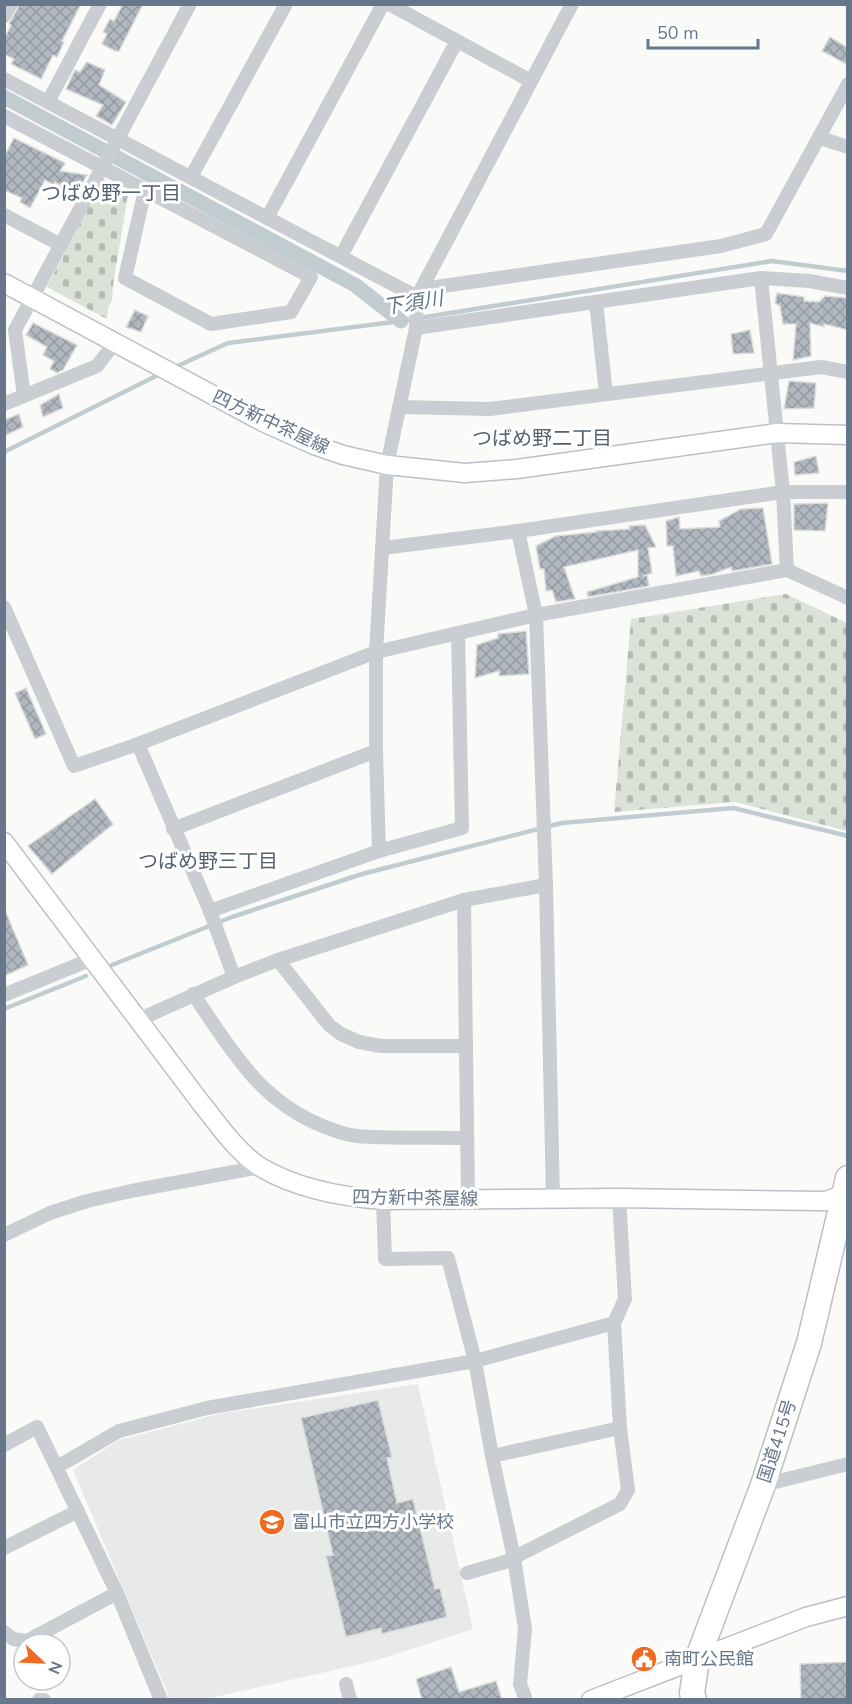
<svg xmlns="http://www.w3.org/2000/svg" width="852" height="1704" viewBox="0 0 852 1704" font-family="'Nunito Sans','Noto Sans JP',sans-serif">
	<style>
		.built { fill: #e8e9e9 }
		.cemetery { fill: url(#cemetery-stones) }
		.lines { fill: none; stroke-linecap: round; stroke-linejoin: round }
		.stream { stroke: #c1ccd1; stroke-width: 4.5 }
		.canal { stroke: #c1ccd1; stroke-width: 15 }
		.building { fill: url(#building-cross-hatch); stroke: #dcdcda; stroke-width: 1.5 }
		.secondary-casing { stroke: #bcc0c6; stroke-width: 21 }
		.highway-casing { stroke: #bcbfc3; stroke-width: 27 }
		.street { stroke: #cacdd1; stroke-width: 14 }
		.secondary { stroke: #fff; stroke-width: 18 }
		.highway { stroke: #fff; stroke-width: 24 }
		.labels { text-anchor: middle; dominant-baseline: central; stroke-width: 6; stroke-linejoin: round; paint-order: stroke }
		.street-label { font-size: 18px; fill: #67778b; stroke: #fff }
		.poi-label { font-size: 18px; fill: #67778b; stroke: #fff; text-anchor: start }
		.neighbourhood-label { font-size: 20px; fill: #55616f; stroke: #fff }
		.water-label { font-size: 20px; font-style: italic; fill: #637885; stroke: #fff }
	</style>
	<defs>
		<pattern id="cemetery-stones" width="16" height="16" patternUnits="userSpaceOnUse" patternTransform="scale(1.5)"><rect width="16" height="16" fill="#dbe2d8"/><path d="M2 7V4a2 2 0 0 1 4 0v3zM10 15v-3a2 2 0 0 1 4 0v3z" fill="#b5bcb5"/></pattern>
		<pattern id="building-cross-hatch" width="8" height="8" patternUnits="userSpaceOnUse" patternTransform="scale(1.5)"><rect width="8" height="8" fill="#b0b7bf"/><path d="M0 0l8 8M0 8l8-8" fill="none" stroke="#939aa1"/></pattern>
	</defs>
	<rect width="100%" height="100%" fill="#fafaf8"/>
	<path class="built" d="M418 1384 473 1629 374 1661 206 1699H170L73 1470 119 1440 218 1414Z"/>
	<g class="cemetery">
		<path d="M103 179 128 194 113 285 112 301 108 308 107 319 47 287Z"/>
		<path d="M786 594 847 623V831L735 802 614 812 631 619Z"/>
	</g>
	<g class="lines">
		<g class="stream">
			<path d="M173 368 228 343 401 321 772 261 848 271"/>
			<path d="M4 452 160 374"/>
			<path d="M112 965 232 917 362 874 562 823 733 808 848 836"/>
			<path d="M4 1009 86 976"/>
		</g>
		<path class="canal" d="M4 97 355 285 401 321"/>
	</g>
	<g class="building">
		<path d="M20 4H81L62 41 64 42 57 57 53 55 41 79 11 64 14 59 4 54V39L11 25 9 24Z"/>
		<path d="M123 4H143L119 51H115L102 44 107 34 103 32 110 19 114 21Z"/>
		<path d="M830 37 848 48V65L822 51Z"/>
		<path d="M87 62 105 70 99 85 126 102 112 125 96 116 103 105 66 89 75 70 80 72Z"/>
		<path d="M14 138 65 163 60 171 87 175 76 194 55 182 54 185 45 180 30 208 20 202 22 198 4 190V157Z"/>
		<path d="M777 293 804 297V301L819 302 825 296 848 298V330L824 324V327L810 323 811 356 793 360 796 324H783L780 306 775 303Z"/>
		<path d="M135 310 148 316 141 332 126 327Z"/>
		<path d="M33 323 77 345 63 370 57 373 50 369 54 361 43 355 47 347 26 335Z"/>
		<path d="M750 330 754 353 733 354 731 334Z"/>
		<path d="M789 381 816 383 814 408 784 409Z"/>
		<path d="M59 394 63 408 43 417 40 405Z"/>
		<path d="M19 414 23 427 4 436V420Z"/>
		<path d="M816 456 819 473 795 475 794 462Z"/>
		<path d="M828 503 825 531 794 530V504Z"/>
		<path d="M763 508 772 564 732 571 731 567 713 574 701 576 699 571 676 576 673 546H667L666 521 679 517 680 529 720 527 719 521 741 509Z"/>
		<path d="M645 525 656 547 648 548 652 573 643 576 647 575 649 586 588 597 587 592 638 577V550L564 567 575 599 556 602 552 590 546 591 544 569H540L536 546 556 536 596 532V531L630 529 629 526Z"/>
		<path d="M526 631 529 674 499 676V671L475 678 477 645 498 638V634Z"/>
		<path d="M26 688 46 734 35 739 15 693Z"/>
		<path d="M95 799 113 824 52 874 28 846Z"/>
		<path d="M4 908 28 965 4 976Z"/>
		<path d="M378 1400 392 1457 387 1458 397 1503 413 1499 435 1589 440 1588 447 1617 382 1634 381 1628 346 1637 326 1556 333 1555 301 1418Z"/>
		<path d="M848 1662V1700H801L800 1664Z"/>
		<path d="M451 1667 459 1692 496 1681 502 1700H422L416 1679Z"/>
	</g>
	<g class="lines">
		<defs>
			<g id="secondary">
				<path d="M4 283 263 422 314 445 343 455 387 465 465 473 517 469 777 433 848 435"/>
				<path d="M4 842 201 1103C219 1125 237 1153 262 1168 298 1189 342 1197 383 1200L619 1198 820 1201H826L844 1194"/>
				<path d="M591 1700 806 1617 848 1606"/>
			</g>
			<path id="highway" d="M694 1700 692 1693 697 1660 763 1485 809 1343 848 1178"/>
		</defs>
		<use href="#secondary" class="secondary-casing"/>
		<use href="#highway" class="highway-casing"/>
		<g class="street">
			<path d="M389 4 531 81"/>
			<path d="M4 16 11 4"/>
			<path d="M4 79 417 297"/>
			<path d="M48 102 100 4"/>
			<path d="M4 116 311 277 291 312 211 324 125 278 145 190"/>
			<path d="M820 138 848 147"/>
			<path d="M191 177 286 4"/>
			<path d="M4 215 61 245"/>
			<path d="M267 218 383 4"/>
			<path d="M341 256 457 41"/>
			<path d="M761 278 783 492 787 570"/>
			<path d="M417 297 436 287 721 246 766 234 848 84"/>
			<path d="M596 302 606 394"/>
			<path d="M416 328 761 278 809 281 848 288"/>
			<path d="M24 396 15 330 190 4"/>
			<path d="M4 404 97 366 114 344"/>
			<path d="M399 407 490 409 821 367 848 372"/>
			<path d="M518 531 536 615 546 885 553 1198"/>
			<path d="M383 548 518 531 783 492H848"/>
			<path d="M4 607 74 766 138 744 376 652 536 615 787 570 848 598"/>
			<path d="M138 744 210 911 234 977"/>
			<path d="M173 829 376 751"/>
			<path d="M379 851 376 751V652L387 465 416 328 417 297 572 4"/>
			<path d="M464 900 468 1199"/>
			<path d="M210 911 379 851 462 828 458 633"/>
			<path d="M278 960 329 1025 341 1034 359 1042 381 1046H466"/>
			<path d="M193 994C230 1047 256 1097 318 1124 330 1129 344 1135 357 1136 393 1139 431 1137 467 1138"/>
			<path d="M4 995 92 959"/>
			<path d="M138 1020 234 977 278 960 464 900 546 885"/>
			<path d="M383 1200 385 1259 448 1258 475 1361 492 1456 514 1558 525 1629 520 1684 526 1700"/>
			<path d="M4 1235 50 1213 87 1201 136 1190 261 1167"/>
			<path d="M4 1445 37 1427 117 1593 161 1700"/>
			<path d="M492 1456 620 1428"/>
			<path d="M57 1467 119 1431 207 1408 475 1361 614 1323"/>
			<path d="M763 1485 848 1464"/>
			<path d="M4 1548 78 1511"/>
			<path d="M467 1573 505 1562 620 1504 628 1490 620 1428 614 1323 625 1299 619 1198"/>
			<path d="M4 1632 13 1639 27 1641 117 1593"/>
			<path d="M346 1684 350 1700"/>
			<path d="M39 1700H44"/>
		</g>
		<use href="#secondary" class="secondary"/>
		<use href="#highway" class="highway"/>
	</g>
	<defs>
		<symbol id="school-disc" viewBox="-11 -11 22 22"><circle r="9.5" fill="#f06a22" stroke="#fff"/><path d="M0-5L7-2L0 1L-7-2ZM-4 1L0 2.5L4 1V4Q0 6-4 4Z" fill="#fff"/></symbol>
		<symbol id="civic-disc" viewBox="-11 -11 22 22"><circle r="9.5" fill="#f06a22" stroke="#fff"/><path d="M-.6-6.5H3V-4.5H.6V-3L4-1V1h2V6H-6V1h2V-1L-.6-3ZM-1.2 2.5V6h2.4V2.5Z" fill="#fff"/></symbol>
	</defs>
	<g fill-rule="evenodd">
		<use href="#school-disc" x="257" y="1507" width="30" height="30"/>
		<use href="#civic-disc" x="629" y="1644" width="30" height="30"/>
	</g>
	<g class="labels">
		<g class="street-label">
			<text transform="translate(271 422) rotate(25)">四方新中茶屋線</text>
			<text transform="translate(415 1198) rotate(1)">四方新中茶屋線</text>
			<text transform="translate(777 1441) rotate(-72)">国道415号</text>
		</g>
		<g class="poi-label">
			<text x="292" y="1522">富山市立四方小学校</text>
			<text x="664" y="1659">南町公民館</text>
		</g>
		<g class="neighbourhood-label">
			<text x="111" y="193">つばめ野一丁目</text>
			<text x="542" y="438">つばめ野二丁目</text>
			<text x="208" y="861">つばめ野三丁目</text>
		</g>
		<g class="water-label">
			<text transform="translate(413 303) rotate(-9)">下須川</text>
		</g>
	</g>
	<rect width="852" height="1704" fill="none" stroke="#67778b" stroke-width="12"/>
	<g transform="translate(42 1662) rotate(113)"><circle r="28" fill="#ffffff" stroke="#c2c9d1" stroke-width="1.5"/>
	<path d="M0-4.5L10 22L0 15L-10 22Z" fill="#f06a22"/>
	<text y="-9" font-size="16" font-weight="bold" text-anchor="middle" fill="#67778b">N</text>
	</g>
	<path d="M648 39v9h110v-9" fill="none" stroke="#67778b" stroke-width="3"/>
	<text x="657" y="39" font-size="18" fill="#67778b" stroke="#ffffff" stroke-width="4.5" paint-order="stroke">50 m</text>
</svg>
